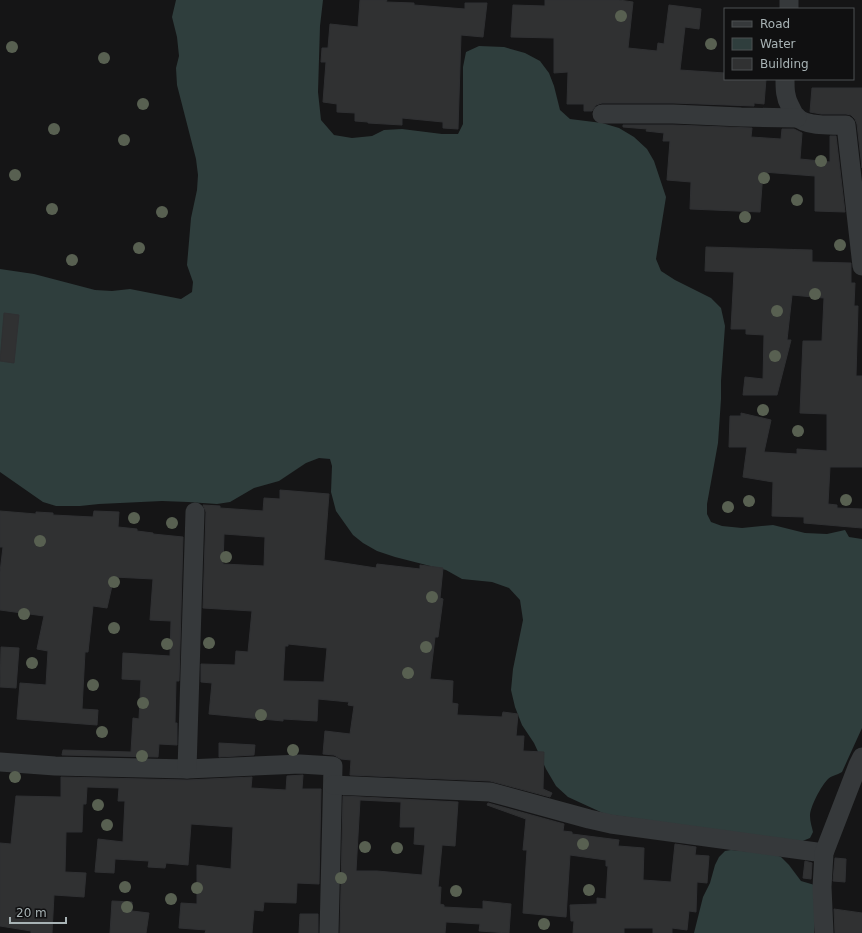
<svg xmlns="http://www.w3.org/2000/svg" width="862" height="933" viewBox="0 0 862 933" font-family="'DejaVu Sans',sans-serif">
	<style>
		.water { fill: #2f3e3d }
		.building { fill: #303132; stroke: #2f3032; fill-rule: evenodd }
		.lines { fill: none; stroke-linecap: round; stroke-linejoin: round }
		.minor { stroke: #36393b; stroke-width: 19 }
		.tree { fill: #586051 }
	</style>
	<rect width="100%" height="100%" fill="#151516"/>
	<g class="water">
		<path d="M176 0H323L320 26 318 92 321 120 334 135 352 138 372 136 384 130 402 129 442 134H458L463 124V67L466 52 479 46 504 47 525 53 540 61 549 73 554 86 560 110 570 119 602 123 619 128 634 137 647 149 654 161 666 197 656 259 661 271 675 280 711 298 721 308 725 326 721 381V399L718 443 707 504V514L711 522 722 526 742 528 773 525 805 533 827 534 845 530 849 537 862 539V728L842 772C837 775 831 776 828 779 821 786 810 807 810 816 810 822 812 827 813 832L810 838 800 842 605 814 568 797 556 786 546 769 534 743 522 725 515 707 511 690 513 669 523 620 520 600 509 588 492 582 462 579 446 570 395 557 377 551 363 543 353 535 336 511 331 492 332 466 330 459 319 458 306 463 279 481 254 488 230 502 217 504 188 502 162 501 99 504 80 506H56L43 502 0 472V269L34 274 95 290 112 291 130 289 181 299 192 292 193 282 187 265 191 218 197 190 198 175 196 159 177 85 176 68 179 56 177 37 172 17Z"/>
		<path d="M731 850 774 854 781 857 789 865 801 881 818 886 814 933H694L703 897 710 883 715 865 719 857 725 851Z"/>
	</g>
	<g class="building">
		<path d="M360 0H387L386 2 414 3V5L465 9V3H487L483 37 461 35 458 129 443 128V122L402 118V125L368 123V122L355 121V113L337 112V104L323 102 326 62H321L322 48H328L330 24 358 27Z"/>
		<path d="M545 0H619L633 2 628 48 657 51 658 43 664 44 669 5 701 9 699 29 685 27 680 70 725 73V79H766L764 104 754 103V106L673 103H602L596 105 592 111H584V104H567L568 72 554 73V38L511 37 513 5 545 6Z"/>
		<path d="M812 88H862V168L857 124 855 119 851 115 846 114H821L810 112Z"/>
		<path d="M623 125H673L752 128 751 137 781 139 782 129H794L802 133 800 159 830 162V136H836L845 212 815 211V176L763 172 760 212 690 209 691 182 667 180 670 141H663L664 133 646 131 647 129 623 127Z"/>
		<path d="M706 247 812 250V262L851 263V283H855L854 306H858L856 376H862V467H830L828 504 837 505V508L862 509V528L804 523V517L772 516 773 482 743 477 747 447H729L730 416H741V413L771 420 764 452 797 454V449L827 451V414L800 413 803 341H822L824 298 792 295 787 340H791L777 395H743L745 377 763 379 764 335 746 334V329H731L734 272 705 271Z"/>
		<path d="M4 313 19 315 14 363 0 361Z"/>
		<path d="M280 490 329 494 324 560 376 568 377 564 420 569V565L443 568 440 598 443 599 438 637H435L430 679 453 681 452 703 458 704 457 715 502 717 503 712 518 714 516 736H524L523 751 544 752 543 789 552 793 550 797 490 781 350 775 351 760 341 759 334 755 323 754 325 731 350 734 354 706 348 705 349 702 318 699 317 721 283 719V721L209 714 212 683 201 682V664L235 665 236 651 248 652 252 611 203 608 206 512 203 505 220 506V508L263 511 264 498 280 499ZM224 534 265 537 264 566 223 564ZM288 644 327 648 324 682 283 681 285 646H288Z"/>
		<path d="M0 511 36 514V512L53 513V515L93 517 94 511 119 512 118 527 137 529V531L153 533V534L183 537 179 681H176L175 723H177V745L159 744 158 757 62 755 63 750 131 752 133 718 139 719 141 680 122 679 123 653 170 656 171 621 150 620 153 579 114 577 107 608 93 606 88 652H85L82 709 98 710 97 725 17 719 20 683 46 685 48 651 37 649 44 616 0 610V572L3 547H0Z"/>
		<path d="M1 647 19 648 16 688 0 687Z"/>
		<path d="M219 743 255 745 254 755 219 757Z"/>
		<path d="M303 775 302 789H321L319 884 297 883 296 903 264 902 263 911 254 910 252 933H205L206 930 179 928 181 903 197 904V865L231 869 233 827 191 824 188 865 166 863 165 868 148 867 149 861 115 859 114 873 95 872 98 839 123 842 125 801H118L119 788 87 787 86 804H83L82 832H66L65 872 86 873 84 897 54 895 52 933H31V931L0 926V843L11 844 16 796 61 797V777L187 780 252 777 251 788 286 790 287 776Z"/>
		<path d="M343 796 458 802 455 846 442 845 438 887H441L440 904 444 905V907L483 909V901L511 904 509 933 479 931 480 924 446 922 445 933H340ZM360 800 401 802 400 827H415L414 844 425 845 422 875 377 871H356Z"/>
		<path d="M488 803 564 824 563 831 572 832V834L619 840 618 846 644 848 643 880 671 882 675 844 696 847 695 855 709 856 707 883 697 882 696 912 689 911 687 930 672 928V933H653V928H624V933H573L574 921H571L570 905 597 904V898L606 899 608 866H606V860L570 855 566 917 523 913 527 850H523L526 819 487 805Z"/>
		<path d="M835 858 846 859 845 882 833 881Z"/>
		<path d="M805 861 812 863 811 879 803 878Z"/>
		<path d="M112 901 132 902V911L149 913 146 933H110Z"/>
		<path d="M834 909 862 913V933H835Z"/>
		<path d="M300 914H318V933H299Z"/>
	</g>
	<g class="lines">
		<g class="minor">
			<path d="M789 9V0"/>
			<path d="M785 79C785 89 785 97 790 106 792 110 794 115 797 117 806 127 833 125 846 125L862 266"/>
			<path d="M602 114H673L741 117 797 118"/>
			<path d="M0 762 55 766 187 769 300 764 333 766 329 933"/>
			<path d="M187 769 195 512"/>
			<path d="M333 785 490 792 589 819 611 824 824 853"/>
			<path d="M824 933 822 887 824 853 858 765 862 757"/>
		</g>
	</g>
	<g class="tree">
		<circle cx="621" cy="16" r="6"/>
		<circle cx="711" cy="44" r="6"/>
		<circle cx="12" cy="47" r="6"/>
		<circle cx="104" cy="58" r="6"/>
		<circle cx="143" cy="104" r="6"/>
		<circle cx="54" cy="129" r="6"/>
		<circle cx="124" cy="140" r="6"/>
		<circle cx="821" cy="161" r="6"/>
		<circle cx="15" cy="175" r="6"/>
		<circle cx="764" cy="178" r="6"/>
		<circle cx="797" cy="200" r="6"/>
		<circle cx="52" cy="209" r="6"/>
		<circle cx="162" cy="212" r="6"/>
		<circle cx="745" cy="217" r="6"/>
		<circle cx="840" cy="245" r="6"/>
		<circle cx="139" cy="248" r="6"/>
		<circle cx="72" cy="260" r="6"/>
		<circle cx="815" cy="294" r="6"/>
		<circle cx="777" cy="311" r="6"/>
		<circle cx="775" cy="356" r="6"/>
		<circle cx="763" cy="410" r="6"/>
		<circle cx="798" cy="431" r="6"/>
		<circle cx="846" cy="500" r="6"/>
		<circle cx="749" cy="501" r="6"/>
		<circle cx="728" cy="507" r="6"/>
		<circle cx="134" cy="518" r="6"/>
		<circle cx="172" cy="523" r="6"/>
		<circle cx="40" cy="541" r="6"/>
		<circle cx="226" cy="557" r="6"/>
		<circle cx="114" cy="582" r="6"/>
		<circle cx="432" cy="597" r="6"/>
		<circle cx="24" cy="614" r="6"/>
		<circle cx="114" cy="628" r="6"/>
		<circle cx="209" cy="643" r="6"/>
		<circle cx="167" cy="644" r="6"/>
		<circle cx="426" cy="647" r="6"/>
		<circle cx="32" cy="663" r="6"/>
		<circle cx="408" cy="673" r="6"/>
		<circle cx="93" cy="685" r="6"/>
		<circle cx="143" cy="703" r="6"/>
		<circle cx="261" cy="715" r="6"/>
		<circle cx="102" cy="732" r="6"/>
		<circle cx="293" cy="750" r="6"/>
		<circle cx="142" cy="756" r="6"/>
		<circle cx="15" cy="777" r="6"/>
		<circle cx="98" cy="805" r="6"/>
		<circle cx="107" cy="825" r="6"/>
		<circle cx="583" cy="844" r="6"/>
		<circle cx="365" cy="847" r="6"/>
		<circle cx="397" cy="848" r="6"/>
		<circle cx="341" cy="878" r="6"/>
		<circle cx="125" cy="887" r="6"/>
		<circle cx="197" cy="888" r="6"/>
		<circle cx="589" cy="890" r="6"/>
		<circle cx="456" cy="891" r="6"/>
		<circle cx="171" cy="899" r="6"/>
		<circle cx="127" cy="907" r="6"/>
		<circle cx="544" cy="924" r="6"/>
	</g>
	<rect x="724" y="8" width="130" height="72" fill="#101011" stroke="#4d5153"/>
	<rect x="732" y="21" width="20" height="6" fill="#36393b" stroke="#4d5153"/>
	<text x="760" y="28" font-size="12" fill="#a8b3b5">Road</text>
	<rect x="732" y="38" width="20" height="12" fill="#2f3e3d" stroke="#4d5153"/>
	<text x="760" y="48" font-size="12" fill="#a8b3b5">Water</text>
	<rect x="732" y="58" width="20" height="12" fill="#303132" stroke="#4d5153"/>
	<text x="760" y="68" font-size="12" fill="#a8b3b5">Building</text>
	<path d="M10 917v6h56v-6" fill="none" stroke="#a8b3b5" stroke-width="2"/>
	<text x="16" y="917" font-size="12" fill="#a8b3b5" stroke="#101011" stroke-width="3" paint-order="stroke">20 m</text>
</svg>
